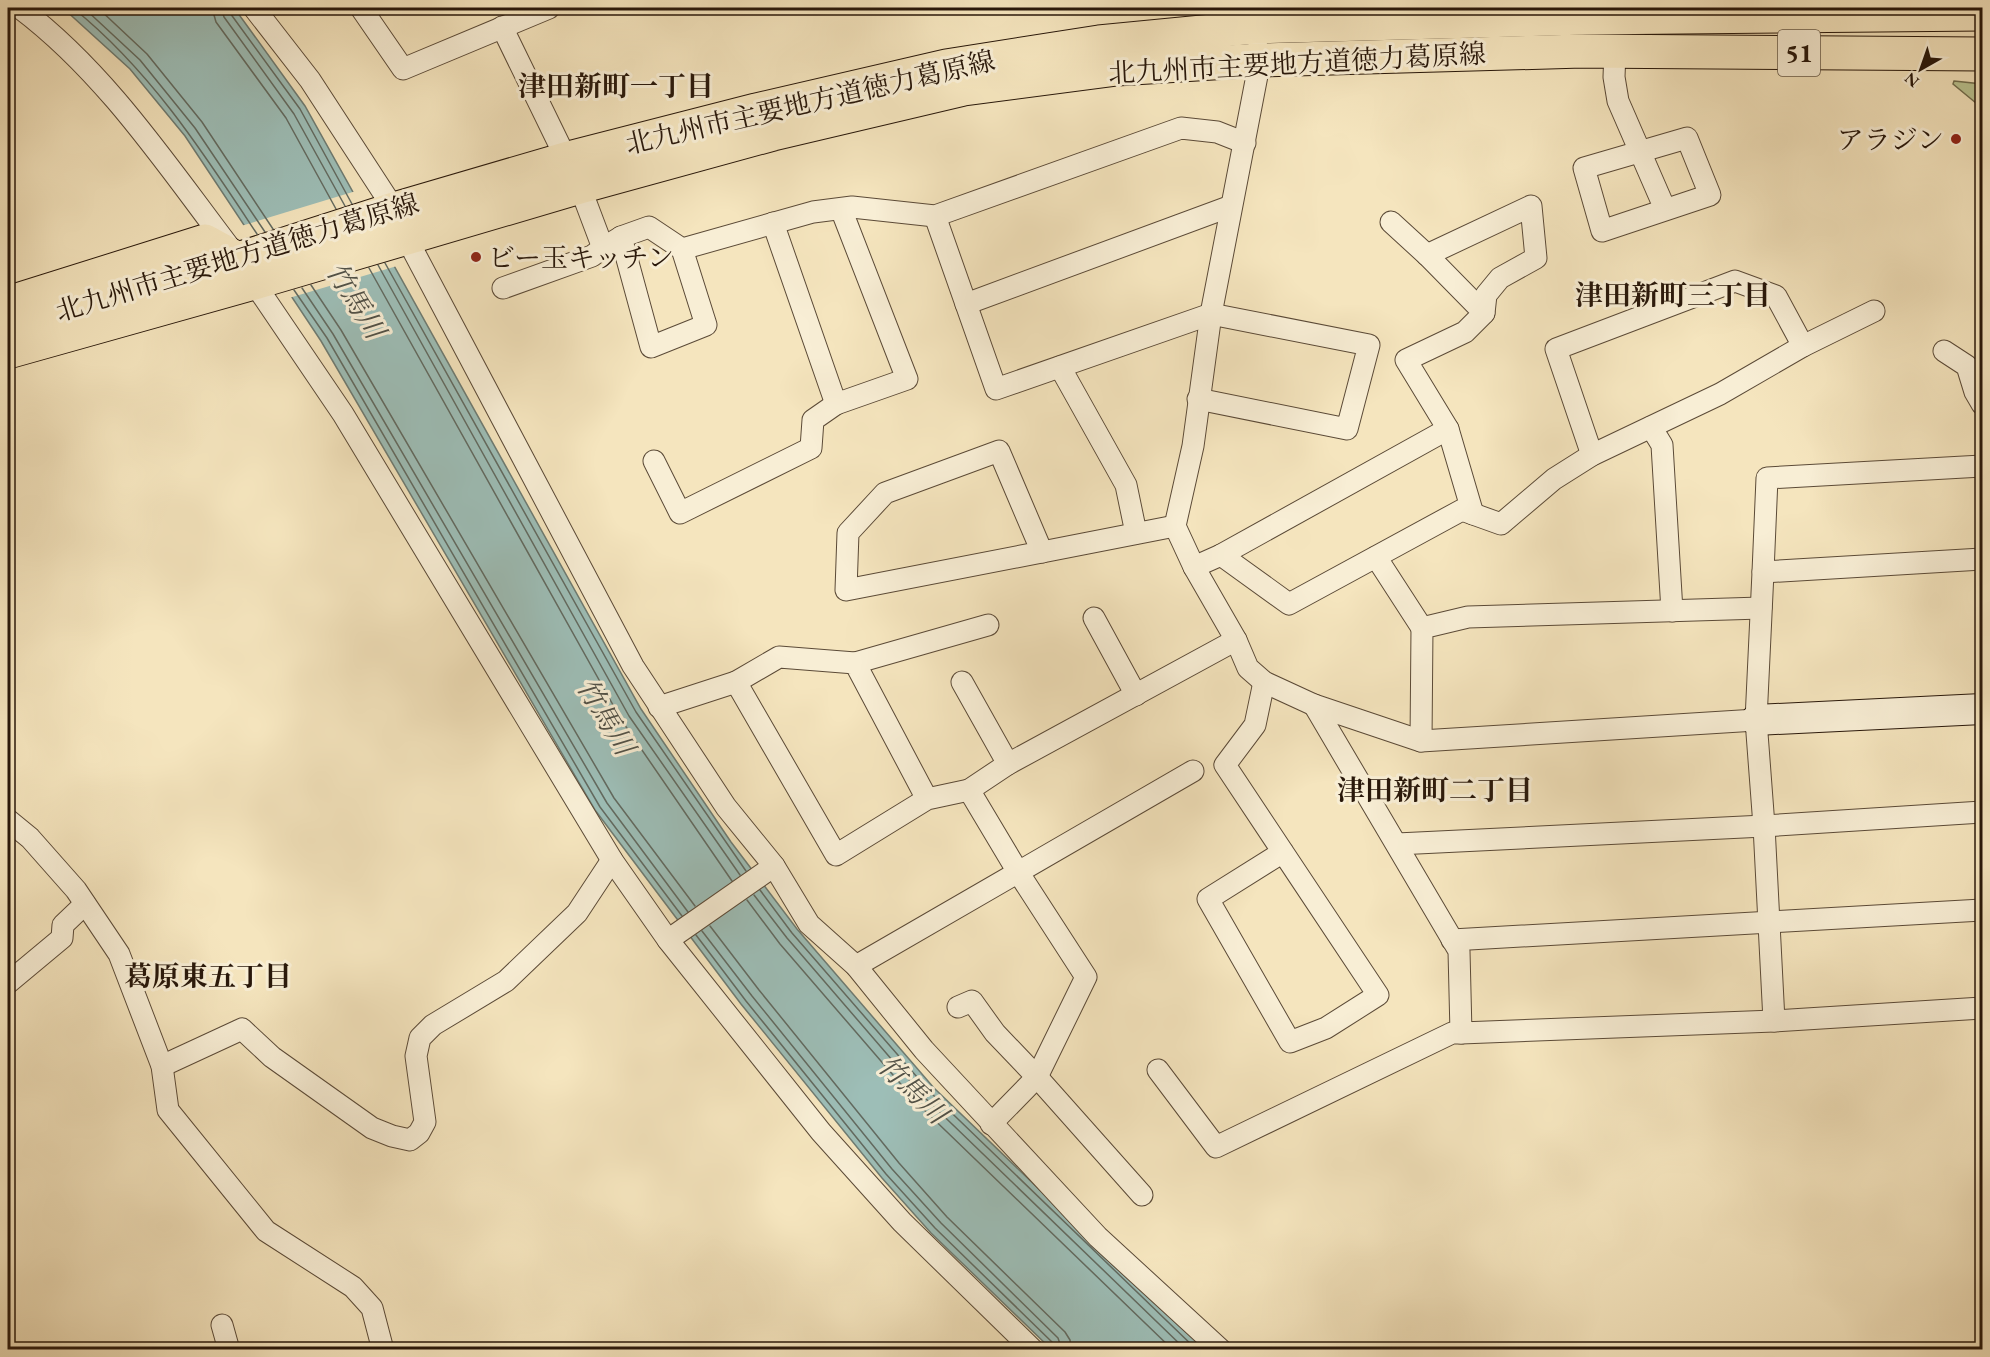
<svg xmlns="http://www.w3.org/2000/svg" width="1990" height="1357" viewBox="0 0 1990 1357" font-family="'EB Garamond','Noto Serif JP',serif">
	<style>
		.green { fill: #bbc592; stroke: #726e4e; stroke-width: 1.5 }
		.water { fill: #9dbeb7; stroke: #6e7b72; stroke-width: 1.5 }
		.pier { fill: #f5e5be }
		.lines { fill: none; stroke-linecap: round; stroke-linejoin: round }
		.shore { stroke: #626a60; stroke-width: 1.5 }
		.street-casing { stroke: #5b4a37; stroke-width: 23 }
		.secondary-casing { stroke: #28170a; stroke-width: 32 }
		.primary-casing { stroke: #28170a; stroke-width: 35 }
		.street { stroke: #f8eed5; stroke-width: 21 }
		.secondary { stroke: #f8eed5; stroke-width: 30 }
		.primary { stroke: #f5e5be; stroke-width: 33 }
		.poi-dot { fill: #8f2418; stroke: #f8eed5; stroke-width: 2 }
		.labels { text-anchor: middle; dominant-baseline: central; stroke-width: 6; stroke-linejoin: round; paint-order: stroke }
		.shield { fill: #f8eed5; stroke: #665847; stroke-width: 1.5 }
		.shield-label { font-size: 26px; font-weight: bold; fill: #28170a }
		.street-label { font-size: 27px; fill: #28170a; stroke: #f8eed5 }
		.poi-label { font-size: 27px; fill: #28170a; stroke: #f8eed5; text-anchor: end }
		.neighbourhood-label { font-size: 28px; font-weight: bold; fill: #28170a; stroke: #f8eed5 }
		.water-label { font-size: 28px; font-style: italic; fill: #515147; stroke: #f8eed5 }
	</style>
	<rect width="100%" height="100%" fill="#f5e5be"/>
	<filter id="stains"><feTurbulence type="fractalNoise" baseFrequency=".00333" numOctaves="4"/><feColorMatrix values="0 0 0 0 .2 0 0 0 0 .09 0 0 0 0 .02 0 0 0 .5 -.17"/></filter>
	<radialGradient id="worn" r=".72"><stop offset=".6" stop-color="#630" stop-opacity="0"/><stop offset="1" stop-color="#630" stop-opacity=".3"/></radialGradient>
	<path class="green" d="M1954 81 1982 84V108L1953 84Z"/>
	<path class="water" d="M63 8H233L235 9 305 106 641 709 731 842 797 929 934 1088 1205 1349H1051L931 1233 882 1178 741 1004 595 810 321 341 185 136 130 69Z"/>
	<path class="pier" d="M356 191 397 266 289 298 241 226Z"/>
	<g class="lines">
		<g class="shore">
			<path d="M73 8C150 70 203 152 257 234"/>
			<path d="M84 8 140 60 195 128 265 232"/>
			<path d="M98 8 147 54 202 122 273 229"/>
			<path d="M212 8 216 22 286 118 336 209"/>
			<path d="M221 8 224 17 294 114 345 206"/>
			<path d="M229 8 230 13 300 109 352 204"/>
			<path d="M385 263 636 712 746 871"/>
			<path d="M378 265 629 716 740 875"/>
			<path d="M369 268 622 721 732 881"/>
			<path d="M311 285 341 330 614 798 695 906"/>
			<path d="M302 288 333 334 607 803 688 912"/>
			<path d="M294 290 327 338 600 807 682 916"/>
			<path d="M760 890 792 933 930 1092 1197 1350"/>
			<path d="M754 895 787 938 924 1097 1186 1350"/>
			<path d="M747 900 780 944 918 1104 1173 1350"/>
			<path d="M710 926 759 990 899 1163 947 1217 1065 1332 1070 1340 1071 1350"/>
			<path d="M702 931 752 996 892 1169 941 1223 1058 1338 1062 1350"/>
			<path d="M696 935 746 1001 886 1174 935 1228 1053 1343 1054 1350"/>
		</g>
		<defs>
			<g id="street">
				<path d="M20 8C105 72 166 164 230 248"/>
				<path d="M254 8 310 80 394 209 407 239 633 666 726 807 774 866 809 924 856 966 924 1050 1098 1237 1221 1350"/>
				<path d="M361 8 403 69 549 8"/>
				<path d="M502 27 580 187 603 248 621 237 649 227 682 249 813 212 852 207 935 216 1181 128 1217 132 1245 143"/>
				<path d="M1258 49 1260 60 1211 314 1193 446 1175 526 1194 567 1236 640 1248 668 1264 682 1314 705 1421 741 1756 720"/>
				<path d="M1615 51 1614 77 1618 101 1665 209"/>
				<path d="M1687 138 1710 195 1602 231 1584 168Z"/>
				<path d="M935 216 996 389 1211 314 1369 345 1347 429 1198 399"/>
				<path d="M1391 222 1427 255 1484 313 1465 332 1406 360 1448 429 1473 514"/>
				<path d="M773 223 836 404 907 379 841 209"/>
				<path d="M621 237 651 347 706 325 682 249"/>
				<path d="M1427 255 1531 206 1536 258 1500 278 1486 295 1484 313"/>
				<path d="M248 274 343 414 612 860 668 940 821 1132 902 1222 1033 1350"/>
				<path d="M503 288 592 256 603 248"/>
				<path d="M966 304 1231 206"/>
				<path d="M1944 351 1967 366 1975 392 1982 404"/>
				<path d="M1060 367 1126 485 1136 533"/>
				<path d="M1651 427 1662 445 1672 611"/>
				<path d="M999 451 1042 552 846 590 848 533 885 493Z"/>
				<path d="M1592 455 1556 349 1735 281 1776 296 1803 346"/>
				<path d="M654 461 680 513 811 448 813 420 836 404"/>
				<path d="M1982 466 1767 478 1763 572 1982 559"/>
				<path d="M1042 552 1175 526"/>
				<path d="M1221 555 1448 429"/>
				<path d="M1376 557 1422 628"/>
				<path d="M1194 567 1221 555 1289 604 1462 510 1501 524 1554 479 1592 455 1720 394 1803 346 1874 311"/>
				<path d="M1763 572 1756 720 1764 826 1774 1021"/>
				<path d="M1094 618 1136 695"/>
				<path d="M855 663 988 625"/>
				<path d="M962 682 1008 764"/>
				<path d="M1264 682 1255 725 1225 765 1378 995 1326 1028 1290 1042 1208 899 1283 852"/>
				<path d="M1314 705 1459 951 1461 1033 1774 1021 1982 1008"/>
				<path d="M659 707 736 682"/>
				<path d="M1421 741 1422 628 1468 617 1761 608"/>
				<path d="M927 799 855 663 779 657 736 682 836 855 927 799 969 790"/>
				<path d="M8 820 30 838 76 890 119 954 162 1066 168 1110 266 1231 353 1287 372 1308 383 1350"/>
				<path d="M1397 844 1764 826 1982 812"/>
				<path d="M668 940 774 866"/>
				<path d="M1452 940 1982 910"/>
				<path d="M856 966 1193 771"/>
				<path d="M8 983 62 938 63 925 85 904"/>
				<path d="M958 1007 972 1001 995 1033 1037 1077 1142 1195"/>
				<path d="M162 1066 242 1029 272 1057 372 1128 392 1136 410 1140 419 1133 425 1122 416 1056 420 1038 433 1025 506 981 577 913 612 860"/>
				<path d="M1158 1070 1216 1147 1452 1033H1461"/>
				<path d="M991 1124 1037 1077 1086 977 1018 872 969 790 1008 764 1236 640"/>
				<path d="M222 1325 229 1350"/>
			</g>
			<path id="secondary" d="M1756 720 1982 709"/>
			<g id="primary">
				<path d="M14 301 205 241 238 259"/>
				<path d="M8 326 238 259 394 209 565 159 756 110 946 66 1099 42 1254 27 1586 18 1982 14"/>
				<path d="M8 352 254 283 580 187 773 134 964 89 1117 69 1260 60 1582 51 1982 54"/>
			</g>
		</defs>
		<use href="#street" class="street-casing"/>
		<use href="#secondary" class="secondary-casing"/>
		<use href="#primary" class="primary-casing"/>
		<use href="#street" class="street"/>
		<use href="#secondary" class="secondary"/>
		<use href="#primary" class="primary"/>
	</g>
	<g class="poi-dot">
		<circle cx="1956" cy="139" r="6"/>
		<circle cx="476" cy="257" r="6"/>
	</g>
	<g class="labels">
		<rect class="shield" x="1778" y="30" width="42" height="46" rx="4.5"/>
		<g class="shield-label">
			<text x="1799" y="53">51</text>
		</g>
		<g class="street-label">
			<text transform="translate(1297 63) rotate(-3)">北九州市主要地方道徳力葛原線</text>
			<text transform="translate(810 102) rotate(-13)">北九州市主要地方道徳力葛原線</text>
			<text transform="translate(237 257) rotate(-17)">北九州市主要地方道徳力葛原線</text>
		</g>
		<g class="poi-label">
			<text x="1944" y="139">アラジン</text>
			<text x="488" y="257" text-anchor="start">ビー玉キッチン</text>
		</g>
		<g class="neighbourhood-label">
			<text x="616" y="86">津田新町一丁目</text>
			<text x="1673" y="295">津田新町三丁目</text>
			<text x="1435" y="790">津田新町二丁目</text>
			<text x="208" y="976">葛原東五丁目</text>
		</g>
		<g class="water-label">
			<text transform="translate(356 300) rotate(58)">竹馬川</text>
			<text transform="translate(606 716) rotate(59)">竹馬川</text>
			<text transform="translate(913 1089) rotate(44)">竹馬川</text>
		</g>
	</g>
	<rect width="1990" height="1357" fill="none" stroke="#f5e5be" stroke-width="30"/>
	<rect x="9" y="9" width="1972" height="1339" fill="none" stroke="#28170a" stroke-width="3"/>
	<rect x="15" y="15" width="1960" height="1327" fill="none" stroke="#28170a" stroke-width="1.5"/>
	<g transform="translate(1921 69) rotate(220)" stroke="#f8eed5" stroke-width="4.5" paint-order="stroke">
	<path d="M0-4.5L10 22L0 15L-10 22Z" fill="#28170a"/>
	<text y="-9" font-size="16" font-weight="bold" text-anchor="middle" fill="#28170a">N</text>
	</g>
	<rect width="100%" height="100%" filter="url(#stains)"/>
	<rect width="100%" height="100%" fill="url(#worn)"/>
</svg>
